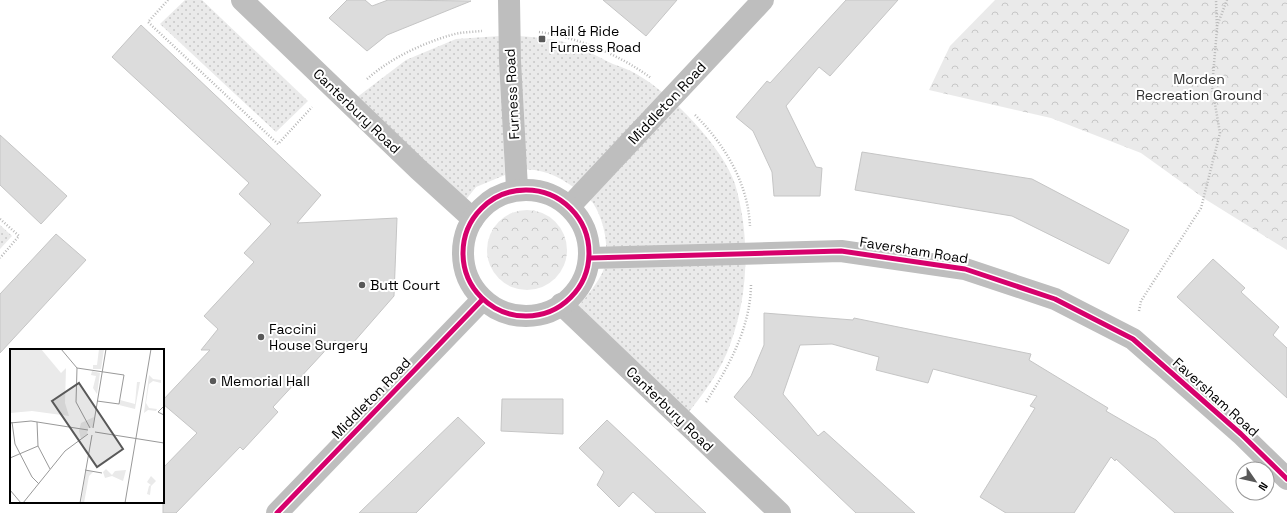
<svg xmlns="http://www.w3.org/2000/svg" width="1287" height="513" viewBox="0 0 1287 513" font-family="'Space Grotesk',sans-serif">
	<style>
		.grass { fill: url(#grass-dots) }
		.forest { fill: url(#forest-crowns) }
		.building { fill: #dcdcdc; stroke: #c5c5c5 }
		.lines { fill: none; stroke-linecap: round; stroke-linejoin: round }
		.path { stroke: #b8b8b8; stroke-width: 2.5; stroke-dasharray: 1 2; stroke-linecap: butt }
		.minor { stroke: #bebebe; stroke-width: 22 }
		.tertiary { stroke: #bebebe; stroke-width: 22 }
		.cycleway-casing { stroke: #fff; stroke-width: 8 }
		.cycleway { stroke: #d6006c; stroke-width: 5 }
		.poi-dot { fill: #595959; stroke: #fff; stroke-width: 1.5 }
		.labels { text-anchor: middle; dominant-baseline: central; stroke-width: 4; stroke-linejoin: round; paint-order: stroke }
		.poi-label { font-size: 14px; fill: #000; stroke: #fff; text-anchor: start }
		.park-label { font-size: 14px; fill: #2f2f2f; stroke: #fff }
		.street-label { font-size: 14px; fill: #000; stroke: #fff }
		.inset-road { fill: none; stroke: #999; stroke-width: 1 }
		.view { fill: #595959; fill-opacity: 0.15; stroke: #595959; stroke-width: 2 }
		.inset-edge { fill: none; stroke: #000; stroke-width: 2 }
	</style>
	<defs>
		<pattern id="grass-dots" width="8" height="8" patternUnits="userSpaceOnUse"><rect width="8" height="8" fill="#eaeaea"/><path d="M2 2h.1M6 6h.1" fill="none" stroke="#c7c7c7" stroke-width="1.8" stroke-linecap="round"/></pattern>
		<pattern id="forest-crowns" width="20" height="18" patternUnits="userSpaceOnUse"><rect width="20" height="18" fill="#eaeaea"/><path d="M2 6a3 3 0 1 1 6 0M12 15a3 3 0 1 1 6 0" fill="none" stroke="#c7c7c7"/></pattern>
	</defs>
	<rect width="100%" height="100%" fill="#fff"/>
	<g class="grass">
		<path d="M185 0H202L308 101 276 132 160 24Z"/>
		<path d="M500 36 505 175 476 187 464 202 356 98 406 60 456 39Z"/>
		<path d="M518 36C532 37 546 38 560 41 578 45 596 56 613 64 621 67 630 70 638 75 671 94 723 147 735 184 750 235 749 292 731 342 722 370 703 394 685 417L574 311C584 300 602 279 605 265 609 245 604 220 593 203 590 199 585 196 581 193 564 179 543 167 520 170Z"/>
		<path d="M0 225 12 236 0 249Z"/>
	</g>
	<g class="forest">
		<path d="M995 0H1287V250L1205 199 1141 153 1051 118 929 90 950 46Z"/>
		<circle cx="527" cy="250" r="40"/>
	</g>
	<g class="building">
		<path d="M347 0H365L372 6 388 0 471 1 387 35 367 51 329 18Z"/>
		<path d="M603 0H677L646 36Z"/>
		<path d="M846 0H898L830 76 819 67 786 106 816 167 822 168 820 196H774L772 172 753 131 736 117 767 81 770 83Z"/>
		<path d="M141 25 321 195 297 223 397 218 394 296 346 351 335 340 273 407 278 412 243 450 240 447 176 513H163V468L197 433 163 404V400L210 350H201L218 329 204 316 254 262 244 253 271 224 239 194 249 183 112 57Z"/>
		<path d="M0 135 67 196 41 224 0 185Z"/>
		<path d="M862 152 1032 179 1129 230 1109 264 1012 216 855 190Z"/>
		<path d="M56 234 86 260 0 353V294Z"/>
		<path d="M1213 259 1245 288 1241 292 1279 327 1273 335 1287 348V398L1177 297Z"/>
		<path d="M764 313 853 320 854 318 1031 354 1029 360 1108 408 1106 411 1156 440 1234 513H1175L1116 459 1115 461 1111 457 1074 513H1006L980 497 1035 408 1030 406 1037 396 933 369 928 383 876 370 879 357 832 344 800 345 783 394 818 436 824 431 915 513H856L734 397 751 376 764 345Z"/>
		<path d="M502 399H563V434L501 431Z"/>
		<path d="M458 417 485 443 416 513H359Z"/>
		<path d="M607 420 706 513H656L633 492 619 507 597 485 604 472 579 448Z"/>
	</g>
	<g class="lines">
		<g class="path">
			<path d="M168 0 148 22 278 144 312 107"/>
			<path d="M1217 26 1227 0"/>
			<path d="M539 32C577 37 620 55 651 78"/>
			<path d="M367 79C391 58 421 44 451 35 461 32 472 32 482 31"/>
			<path d="M695 115C725 145 748 183 750 226"/>
			<path d="M0 219 19 236 0 258"/>
			<path d="M1139 311 1141 301 1201 208 1220 133 1212 87 1217 29 1216 0"/>
			<path d="M706 402C729 366 751 327 751 283"/>
		</g>
		<g class="minor">
			<path d="M242 0 418 169 473 219"/>
			<path d="M570 206 763 0"/>
			<path d="M561 304 780 513"/>
		</g>
		<g class="tertiary">
			<path d="M509 0 510 61 517 188"/>
			<circle cx="526" cy="253" r="63"/>
			<path d="M590 258 841 251 965 269 1055 299 1133 339 1241 434 1287 479"/>
			<path d="M277 513 482 300"/>
		</g>
		<defs>
			<g id="cycleway">
				<circle cx="526" cy="253" r="63"/>
				<path d="M590 258 841 251 965 269 1055 299 1133 339 1241 434 1287 479"/>
				<path d="M277 513 482 300"/>
			</g>
		</defs>
		<use href="#cycleway" class="cycleway-casing"/>
		<use href="#cycleway" class="cycleway"/>
	</g>
	<g class="poi-dot">
		<rect x="538" y="35" width="8" height="8" rx="2"/>
		<circle cx="362" cy="285" r="4"/>
		<circle cx="261" cy="337" r="4"/>
		<circle cx="213" cy="381" r="4"/>
	</g>
	<g class="labels">
		<g class="poi-label">
			<text x="550" y="31">Hail &amp; Ride<tspan x="550" dy="16">Furness Road</tspan></text>
			<text x="370" y="285">Butt Court</text>
			<text x="269" y="329">Faccini<tspan x="269" dy="16">House Surgery</tspan></text>
			<text x="221" y="381">Memorial Hall</text>
		</g>
		<g class="park-label">
			<text x="1199" y="79">Morden<tspan x="1199" dy="16">Recreation Ground</tspan></text>
		</g>
		<g class="street-label">
			<text transform="translate(512 94) rotate(-93)">Furness Road</text>
			<text transform="translate(667 103) rotate(-47)">Middleton Road</text>
			<text transform="translate(357 111) rotate(44)">Canterbury Road</text>
			<text transform="translate(914 250) rotate(9)">Faversham Road</text>
			<text transform="translate(1216 397) rotate(42)">Faversham Road</text>
			<text transform="translate(371 398) rotate(-46)">Middleton Road</text>
			<text transform="translate(670 409) rotate(44)">Canterbury Road</text>
		</g>
	</g>
	<g transform="translate(10 349)">
		<rect width="154" height="154" fill="#fff"/>
		<path d="M89 0H94L91 20H83V16H87ZM82 22 90 24 87 45 83 39 86 27 81 26ZM139 26 143 30 151 31V34L143 32 139 35 136 54 139 59 147 60 146 62 138 61 134 64ZM127 33H130L125 60 109 56 110 51 125 55ZM84 68 83 78 78 79 77 85 71 90 69 82 71 74ZM96 120 102 126 105 122 116 121 113 132 102 127 95 129 93 123ZM76 121 83 123 79 127 74 154H71ZM141 127 146 132 141 137 140 146 137 145 139 137 141 136 137 133Z" fill="#eaeaea"/>
		<path d="M0 0H31L51 24 56 19 55 54 59 67 22 62 0 64Z" fill="#eaeaea"/>
		<path d="M18 4 30 17 9 36 0 27V20Z" fill="#eaeaea"/>
		<path class="inset-road" d="M51 0 67 19 66 53 80 79M67 19 114 26 109 55 87 52M154 57 148 63 154 66M2 73 5 95 22 128 29 135M27 73 28 97 40 120M0 74 21 72 78 81M83 79 96 0M85 83 154 94M0 109 28 97M75 121 92 124M0 141 11 154M13 154 55 102 78 85M70 154 82 86M115 154 141 0"/>
		<path class="view" d="M69 34 113 100 87 118 42 52Z"/>
		<rect width="154" height="154" class="inset-edge"/>
	</g>
	<g transform="translate(1255 481) rotate(124)"><circle r="19" fill="#ffffff" stroke="#999999"/>
	<path d="M0-3L7 15L0 10L-7 15Z" fill="#595959"/>
	<text y="-6" font-size="11" font-weight="bold" text-anchor="middle" fill="#000000">N</text>
	</g>
</svg>
